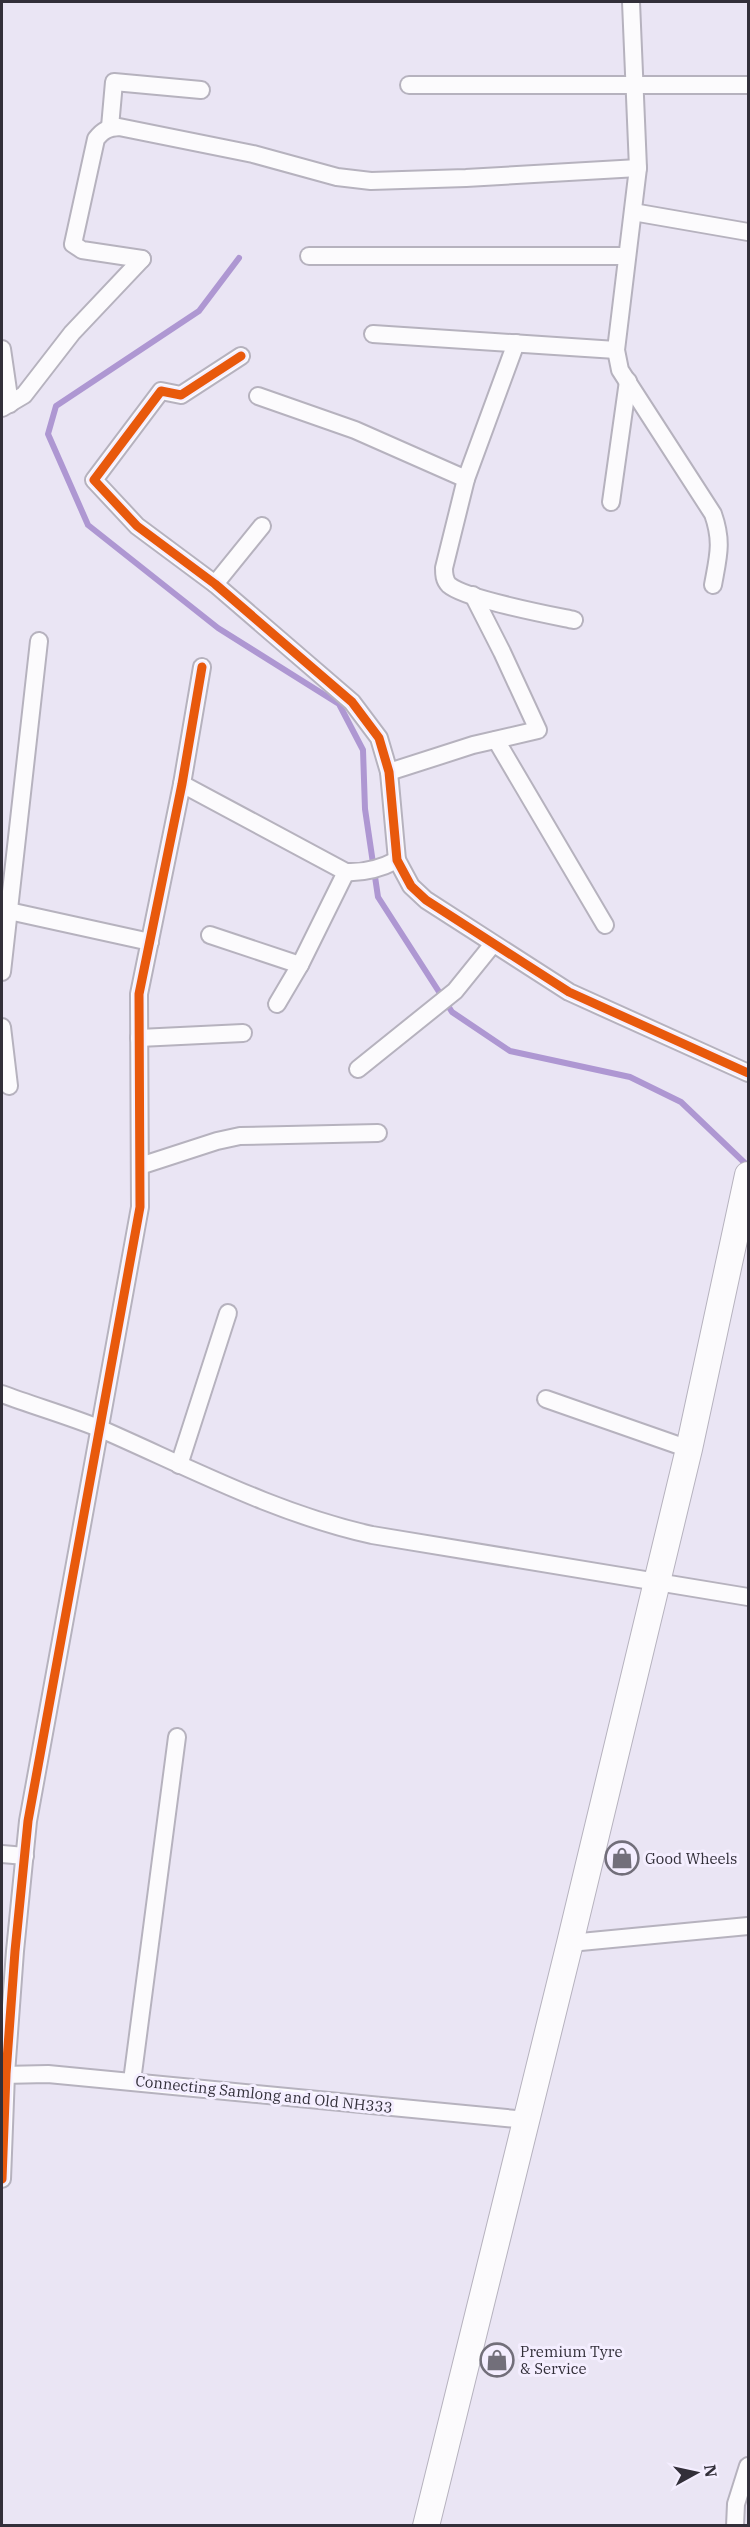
<svg xmlns="http://www.w3.org/2000/svg" width="750" height="2527" viewBox="0 0 750 2527" font-family="'IBM Plex Serif',serif">
	<style>
		.lines { fill: none; stroke-linecap: round; stroke-linejoin: round }
		.stream { stroke: #ae97d2; stroke-width: 6 }
		.minor-casing { stroke: #b6b2be; stroke-width: 20 }
		.primary-casing { stroke: #b6b2be; stroke-width: 28 }
		.minor { stroke: #fcfbfd; stroke-width: 16 }
		.primary { stroke: #fcfbfd; stroke-width: 26 }
		.cycleway-casing { stroke: #f4eeff; stroke-width: 13 }
		.cycleway { stroke: #e8590c; stroke-width: 9 }
		.labels { text-anchor: middle; dominant-baseline: central; stroke-width: 6; stroke-linejoin: round; paint-order: stroke }
		.poi-label { font-size: 15px; fill: #322f39; stroke: #f4eeff; text-anchor: start }
		.street-label { font-size: 15px; fill: #322f39; stroke: #f4eeff }
	</style>
	<rect width="100%" height="100%" fill="#eae5f4"/>
	<g class="lines">
		<path class="stream" d="M239 258 199 311 56 406 48 434 88 525 218 628 339 704 363 750 365 809 378 897 452 1012 510 1051 630 1077 681 1102 748 1166"/>
		<defs>
			<g id="minor">
				<path d="M631 2 638 168 616 350 620 370 713 514C723 542 718 557 713 585"/>
				<path d="M409 85H748"/>
				<path d="M110 127 114 82 201 90"/>
				<path d="M633 212 748 232"/>
				<path d="M309 256H627"/>
				<path d="M142 259 82 250 73 244 96 139C103 130 108 128 119 127L253 154 337 177 371 181 466 178 638 168"/>
				<path d="M373 334 616 350"/>
				<path d="M516 343 466 479 444 568C444 574 444 580 449 585 465 599 550 615 574 620"/>
				<path d="M2 349 10 404"/>
				<path d="M241 356 181 395 161 391 94 480 137 526 215 584 352 702 379 738 389 772 397 860 411 886 426 900 569 992 748 1073"/>
				<path d="M258 396 355 430 466 479"/>
				<path d="M2 408 24 395 72 333 142 259"/>
				<path d="M611 502 628 381"/>
				<path d="M215 584 262 526"/>
				<path d="M496 740 605 925"/>
				<path d="M389 772 473 745 538 730 502 652 473 595"/>
				<path d="M182 784 346 872C365 873 380 869 397 860"/>
				<path d="M9 911 150 942"/>
				<path d="M210 935 300 965"/>
				<path d="M2 972 39 641"/>
				<path d="M277 1004 300 965 346 872"/>
				<path d="M2 1027 9 1086"/>
				<path d="M139 1038 243 1033"/>
				<path d="M358 1069 455 991 493 944"/>
				<path d="M140 1166 217 1141 240 1136 378 1133"/>
				<path d="M2 1394C34 1406 69 1416 101 1429 190 1468 277 1514 372 1535L748 1597"/>
				<path d="M546 1399 689 1449"/>
				<path d="M179 1465 228 1313"/>
				<path d="M2 1854 25 1856"/>
				<path d="M570 1943 748 1926"/>
				<path d="M2 2075 48 2074 527 2120"/>
				<path d="M132 2081 177 1737"/>
				<path d="M2 2179 6 2074 15 1951 28 1821 140 1207 139 994 182 784 202 667"/>
				<path d="M735 2526 736 2504 748 2466"/>
			</g>
			<path id="primary" d="M426 2526 570 1943 689 1449 748 1175"/>
		</defs>
		<use href="#minor" class="minor-casing"/>
		<use href="#primary" class="primary-casing"/>
		<use href="#minor" class="minor"/>
		<use href="#primary" class="primary"/>
		<defs>
			<g id="cycleway">
				<path d="M241 356 181 395 161 391 94 480 137 526 215 584 352 702 379 738 389 772 397 860 411 886 426 900 569 992 748 1073"/>
				<path d="M2 2179 6 2074 15 1951 28 1821 140 1207 139 994 182 784 202 667"/>
			</g>
		</defs>
		<use href="#cycleway" class="cycleway-casing"/>
		<use href="#cycleway" class="cycleway"/>
	</g>
	<defs>
		<symbol id="shop-ring" viewBox="-11 -11 22 22"><circle r="9.5" fill="#f4eeff" stroke="#726f7a" stroke-width="1.5"/><path d="M-5-2.5h2.3a2.7 3.5 0 0 1 5.4 0H5L5.5 6h-11ZM-1.5-2.5h3a1.5 2.3 0 0 0-3 0Z" fill="#726f7a"/></symbol>
	</defs>
	<g fill-rule="evenodd">
		<use href="#shop-ring" x="603" y="1839" width="38" height="38"/>
		<use href="#shop-ring" x="478" y="2341" width="38" height="38"/>
	</g>
	<g class="labels">
		<g class="poi-label">
			<text x="645" y="1858">Good Wheels</text>
			<text x="520" y="2351">Premium Tyre<tspan x="520" dy="17">&amp; Service</tspan></text>
		</g>
		<g class="street-label">
			<text transform="translate(264 2094) rotate(6)">Connecting Samlong and Old NH333</text>
		</g>
	</g>
	<rect width="750" height="2527" fill="none" stroke="#322f39" stroke-width="6"/>
	<g transform="translate(696 2473) rotate(82)" stroke="#f4eeff" stroke-width="4.5" paint-order="stroke">
	<path d="M0-4.5L10 22L0 15L-10 22Z" fill="#322f39"/>
	<text y="-9" font-size="16" font-weight="bold" text-anchor="middle" fill="#322f39">N</text>
	</g>
</svg>
